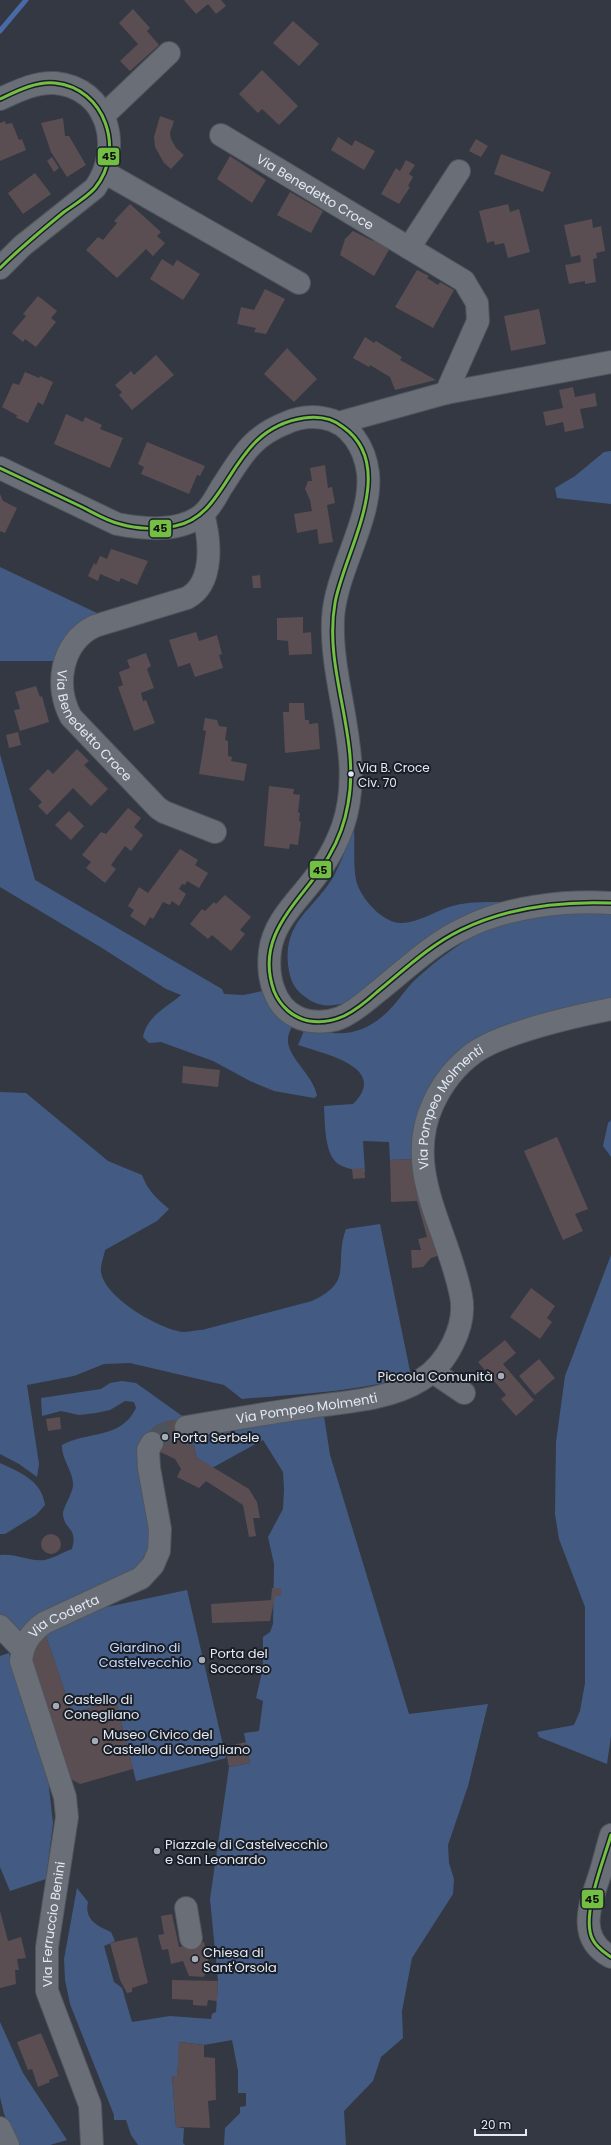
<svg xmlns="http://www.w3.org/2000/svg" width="611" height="2145" viewBox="0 0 611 2145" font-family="Poppins,sans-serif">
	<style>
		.green { fill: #435b83 }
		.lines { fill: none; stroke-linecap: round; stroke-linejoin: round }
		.stream { stroke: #496aa7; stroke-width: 5 }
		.building { fill: #5a4e52 }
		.minor-tunnel { stroke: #4d535d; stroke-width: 22; stroke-dasharray: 22 11; stroke-linecap: butt }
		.minor-casing { stroke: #50555d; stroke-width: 24 }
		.minor { stroke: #6a6f77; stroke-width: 22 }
		.bus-1-casing { stroke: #1a1e26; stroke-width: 6 }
		.bus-1 { stroke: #72bf44; stroke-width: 3 }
		.bus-dot { fill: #e3e9f4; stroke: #1a1e26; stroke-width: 1.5 }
		.poi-dot { fill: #a5abb6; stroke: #1a1e26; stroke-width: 1.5 }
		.labels { text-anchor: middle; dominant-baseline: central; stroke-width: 4; stroke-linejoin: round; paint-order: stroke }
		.bus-label { font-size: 12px; fill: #e3e9f4; stroke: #1a1e26; text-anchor: start }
		.street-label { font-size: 13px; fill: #e3e9f4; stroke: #1a1e26 }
		.poi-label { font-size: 13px; fill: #e3e9f4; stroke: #1a1e26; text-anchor: start }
		.park-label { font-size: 13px; fill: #c4d9ff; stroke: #1a1e26 }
		.line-badge { stroke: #1a1e26; stroke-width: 1.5 }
		.pale-badge-label { font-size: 11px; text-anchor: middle; font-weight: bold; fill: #111 }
	</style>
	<rect width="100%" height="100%" fill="#333842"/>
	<g class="green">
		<path d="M611 451V504L557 498 555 488 575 476 604 452Z"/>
		<path d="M0 567 99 614 56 661H0Z"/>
		<path d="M0 754 35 880 222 989 224 994 243 995 268 990 297 1017C294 1023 289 1031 288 1038 286 1057 314 1075 317 1096L314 1098 274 1091 250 1081 213 1061 161 1042 149 1043 143 1037C147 1016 166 1008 181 995L166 989 102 948 0 887Z"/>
		<path d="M354 828C355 845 353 864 356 880 360 898 384 925 403 923 419 922 434 912 449 907 468 901 487 902 506 902L353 1000C336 1007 319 1009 304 996 293 988 290 979 288 965 284 921 312 911 332 879 341 864 347 845 354 828Z"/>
		<path d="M611 909V1000L476 1042 416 1159 390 1160 389 1142 363 1141 365 1172C357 1170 347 1169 340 1165 324 1157 325 1122 324 1106L353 1104C390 1067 324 1054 298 1045L306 1026C341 1040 368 1034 393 1006 401 997 408 986 417 978 438 959 463 940 489 928 527 911 570 912 611 909Z"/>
		<path d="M0 1092 26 1093 108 1161 142 1175C148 1191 157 1199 169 1209L157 1221 105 1250C104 1256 100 1266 101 1272 105 1298 159 1329 183 1332 189 1332 196 1330 202 1330L312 1301C355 1281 333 1264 346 1229L380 1224 411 1376C357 1392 298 1394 242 1399L224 1385 130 1363 104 1364 74 1376 27 1385 39 1464 37 1477 19 1464 0 1454Z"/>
		<path d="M611 1120V1157L603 1146 608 1123Z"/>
		<path d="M611 1255V1736L607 1764 539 1737 537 1732 574 1725 580 1711 585 1683V1607L559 1539 555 1514 556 1442 565 1376Z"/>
		<path d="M122 1381 136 1383 185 1418 157 1425 146 1435 153 1530 147 1564 22 1637 0 1616V1555C15 1553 30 1562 45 1560 54 1558 63 1552 72 1549 78 1527 65 1531 63 1515 62 1509 72 1495 73 1486 74 1472 61 1459 62 1445 86 1431 121 1440 136 1408L134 1402 125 1401 110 1410 96 1413 79 1415 61 1411 42 1416 41 1398 101 1389 110 1383Z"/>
		<path d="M326 1415 324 1416 330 1455 409 1714 488 1704 468 1786 448 1845 449 1863 454 1879 453 1894 412 1958 402 2011 403 2038 381 2057 373 2081 344 2111 346 2145H224L225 2128 240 2113V2107L246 2106V2093H238V2071L232 2040 204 2045 180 2042 177 2076H172L176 2127 184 2128 183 2143 185 2145H138L131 2135 126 2120H114V2115L70 2004 65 1980 64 1959 77 1888 88 1902C84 1920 98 1926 111 1932L115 1941 104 1946 114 1982 122 1988 132 2022 170 2016 211 2019 212 2014 216 2012 218 1981 210 1899 229 1767 250 1763 244 1733 259 1731 263 1701 256 1698 263 1668V1637L270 1632 273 1624 274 1564 268 1537 283 1509 284 1489 283 1472 263 1440 212 1468 196 1457 194 1445 190 1446 187 1434Z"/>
		<path d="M0 1463C20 1472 42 1481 45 1505L36 1515 5 1534H0Z"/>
		<path d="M187 1590 226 1758 136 1781 116 1701 72 1713 45 1633 102 1608Z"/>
		<path d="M9 1653 47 1770 53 1823 46 1879 10 1891 0 1867V1656Z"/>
		<path d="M0 2022 23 2073 67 2140 50 2145H19L4 2114 0 2097Z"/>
	</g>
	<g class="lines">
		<path class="stream" d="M0 31 26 0"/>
	</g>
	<g class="building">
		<path d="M184 0H221L226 6 216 14 208 4 196 14Z"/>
		<path d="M133 9 150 28 147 31 159 45 130 71 120 61 138 44 119 23Z"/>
		<path d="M293 21 319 44 299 66 273 43Z"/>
		<path d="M262 70 298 106 279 125 262 109 258 113 239 94Z"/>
		<path d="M160 116 174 121 170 133 171 139 176 148 184 155 171 169 164 163 155 147 154 137Z"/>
		<path d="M63 118 65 136H69L86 165 67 177 51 152 41 123Z"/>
		<path d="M5 121 6 124 12 123 19 140 22 139 26 150 0 161V123Z"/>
		<path d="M338 137 352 146 355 140 375 151 364 170 331 150Z"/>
		<path d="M476 139 488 146 481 157 469 151Z"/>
		<path d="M501 154 551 172 543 192 494 174Z"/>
		<path d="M230 156 266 180 252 203 217 179Z"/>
		<path d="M52 157 59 168 54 172 47 161Z"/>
		<path d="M406 160 415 165 409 174 413 177 408 186 410 187 399 204 381 194 396 168 400 171Z"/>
		<path d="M35 173 51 194 23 214 8 193Z"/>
		<path d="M290 192 323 211 311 233 277 215Z"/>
		<path d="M130 204 161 232 157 236 165 243 153 256 146 249 117 278 86 250 98 237 103 240 117 223 114 221Z"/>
		<path d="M508 204 510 212 519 209 530 252 508 258 504 243 495 245 494 241 487 243 479 211Z"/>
		<path d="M592 219 593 228 601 226 605 251 596 253 597 258 593 259 596 282 585 284V281L569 284 565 265 581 262 580 255 571 257 564 225Z"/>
		<path d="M353 231 373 241 374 239 390 248 374 276 340 255 345 239Z"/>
		<path d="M162 259 173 266 177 260 200 274 183 300 150 279Z"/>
		<path d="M417 270 429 276 427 278 438 285 440 282 454 290 433 328 395 307Z"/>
		<path d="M265 289 285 299 266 334 254 332 256 328 237 324 241 307 254 310Z"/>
		<path d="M38 296 57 311 51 318 56 322 36 347 25 339 23 342 12 333 26 316 23 314Z"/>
		<path d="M539 309 546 344 511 351 504 316Z"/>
		<path d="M365 337 374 343 376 341 402 357 400 360 436 380 395 390 390 377 370 365 369 367 353 358Z"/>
		<path d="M287 348 317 379 294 402 264 374Z"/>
		<path d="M156 355 174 375 132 410 119 395 122 392 115 385 131 371 134 375Z"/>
		<path d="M25 372 39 378 40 376 53 382 43 405 38 402 28 423 15 417 18 416 2 407 13 383 19 385Z"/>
		<path d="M573 387 575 397 595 393 597 406 580 409 584 428 565 432 563 422 546 426 543 412 563 408 559 390Z"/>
		<path d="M66 414 83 422 85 417 102 425 100 429 123 438 110 468 54 444Z"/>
		<path d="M147 442 205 466 200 476 197 475 189 494 141 474 144 467 138 464Z"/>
		<path d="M325 465 328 488 332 487 335 503 327 505 333 542 319 544 317 529 297 533 294 514 312 511 310 500 305 489 308 481H312L310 468Z"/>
		<path d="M0 494 3 501 17 508 5 533 0 531Z"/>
		<path d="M111 549 148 561 137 585 121 578 119 582 100 574 98 581 88 576 94 563 96 565 100 556 107 559Z"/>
		<path d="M260 575 261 588H253L252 576Z"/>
		<path d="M303 617V633L311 632 312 654 289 655 288 641 277 640V618Z"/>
		<path d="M196 632 199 641 217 635 222 654 219 655 223 668 195 677 190 663 178 667 169 640Z"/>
		<path d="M146 653 151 666 147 669 154 688 141 693 143 701 146 700 155 723 134 731 118 687 123 685 119 672 130 668 127 660Z"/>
		<path d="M36 686 40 697 42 696 49 722 20 731 14 710 20 709 15 692Z"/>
		<path d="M289 703H304L305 720H309V724L318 723 320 749 285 753 283 712H289Z"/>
		<path d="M205 718 217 720 219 726 227 727 225 740 228 741V756L232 757 231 761 247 764 244 781 199 774 206 731 203 730Z"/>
		<path d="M18 732 21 745 9 748 6 735Z"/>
		<path d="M77 749 89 761 84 765 108 789 91 806 73 788 47 815 38 806 42 802 29 789 48 769 53 774Z"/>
		<path d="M269 786 294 789 293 794 300 795 298 812 300 813 299 821 301 822 298 845 290 844 289 849 264 846Z"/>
		<path d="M128 808 141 818 134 827 143 835 131 851 125 846 116 858 111 865 116 869 105 883 86 868 91 862 82 855 101 832 106 834Z"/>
		<path d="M69 811 84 826 71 840 55 825Z"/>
		<path d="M180 849 198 860 195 865 208 873 199 888 187 881 185 885 182 884 179 889 186 894 179 906 172 901 170 905 163 902 153 919 150 917 145 926 130 916 134 910 128 906 139 887 148 893Z"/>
		<path d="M225 895 251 917 240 930 245 934 231 951 212 935 208 939 190 924 202 909 205 911 214 902 216 904Z"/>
		<path d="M183 1066 220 1070 218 1087 182 1083Z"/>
		<path d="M557 1137 588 1209 575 1214 583 1231 563 1240 524 1151Z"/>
		<path d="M416 1159 440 1255 431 1258 423 1267 412 1268 411 1250H421L418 1239 427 1237 417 1201 391 1202 390 1160Z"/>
		<path d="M364 1168 365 1178 353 1179 352 1169Z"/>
		<path d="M531 1288 555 1306 547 1318 552 1322 540 1339 510 1317Z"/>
		<path d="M505 1340 516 1353 503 1364 534 1400 516 1416 501 1399 506 1395 478 1362Z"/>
		<path d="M539 1359 555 1378 535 1395 519 1376Z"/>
		<path d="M60 1417 61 1429 48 1431 46 1419Z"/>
		<path d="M185 1418 187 1434 190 1446 194 1445 196 1457 249 1489 257 1502 260 1518H253L256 1536 249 1537 243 1505 206 1481 199 1488 177 1477 181 1469 175 1459 158 1451 146 1436 157 1425 167 1421Z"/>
		<circle cx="51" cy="1544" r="10"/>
		<path d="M272 1588H281V1596H275L270 1621 212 1623 211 1604 271 1600Z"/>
		<path d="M45 1633 72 1713 116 1701 133 1769 80 1784 67 1777 30 1668 33 1651Z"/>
		<path d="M246 1742 250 1763 229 1767 225 1747Z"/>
		<path d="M0 1911 8 1941 21 1937 26 1958 17 1959 19 1970H15L16 1984 0 1988Z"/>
		<path d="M172 1914 179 1947 204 1942 209 1964 208 1971 203 1977 189 1976 183 1961 171 1964 168 1949 162 1950 158 1935 164 1934 161 1916Z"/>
		<path d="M137 1937 148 1983 132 1988V1992L127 1993 120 1980 110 1943Z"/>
		<path d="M172 1980 218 1981 217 2001 208 2000 207 2006 193 2005V2000L172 1999Z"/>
		<path d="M41 2033 59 2076 49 2080 50 2082 38 2087 32 2069 28 2070 17 2042Z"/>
		<path d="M179 2042 204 2045V2057L215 2058 216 2100 208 2101 210 2128 176 2127 172 2076H177Z"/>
	</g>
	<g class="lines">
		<path class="minor-tunnel" d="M152 1443 164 1433 186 1427"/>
		<defs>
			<g id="minor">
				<path d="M0 99C18 91 35 82 55 83 109 88 123 148 95 188L22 246 0 268"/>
				<path d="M103 116 169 53"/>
				<path id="s1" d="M221 135 464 281 477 303 478 321 446 393"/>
				<path d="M104 172 299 283"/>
				<path d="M409 248 459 171"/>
				<path d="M338 423 446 393 611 362"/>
				<path d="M0 468 117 524C144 529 180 533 203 514 211 507 216 497 221 488 241 458 250 437 286 423 297 418 311 416 323 418 350 422 365 448 368 473 373 518 335 572 333 619 330 688 366 758 343 826 338 840 331 854 323 866 306 894 274 917 270 951 267 975 273 1006 297 1017 309 1023 327 1023 340 1018 354 1012 365 1002 376 993 404 971 431 944 463 929 505 907 564 900 611 903"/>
				<path id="s2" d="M203 514C210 539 215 583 187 598L95 626C61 642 54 686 71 717L158 808 164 812 215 832"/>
				<path d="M433 1372 464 1393"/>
				<path id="s3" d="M186 1427C227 1420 268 1413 309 1407 345 1402 389 1400 421 1380 447 1364 467 1326 461 1296 449 1231 402 1170 433 1104 442 1084 457 1065 475 1052 505 1032 575 1016 611 1009"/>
				<path d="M0 1626 22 1649"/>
				<path d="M611 1835C607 1848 604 1861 600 1874 591 1902 575 1938 611 1957"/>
				<path d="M186 1908 191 1938"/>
				<path d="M0 2128 8 2145"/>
				<path id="s4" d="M92 2145 90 2105 47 1991V1947L67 1817 65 1797 21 1661C23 1644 30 1633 44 1623L141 1578 153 1565 159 1551 160 1529 149 1468 148 1450 152 1443"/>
			</g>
		</defs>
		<use href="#minor" class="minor-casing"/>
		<use href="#minor" class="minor"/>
		<defs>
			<g id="bus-1">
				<path d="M0 99C17 91 36 81 55 83 105 88 126 150 95 188 87 197 74 205 64 212 42 230 20 248 0 268"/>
				<path d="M0 468C27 481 55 494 82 507 94 513 107 521 120 524 137 529 158 530 175 526 232 515 228 429 304 418 318 416 332 418 343 427 400 467 344 552 335 603 323 670 361 736 348 804 345 822 339 839 329 856 304 900 253 932 274 991 280 1006 293 1018 309 1021 321 1023 333 1021 344 1016 356 1010 367 1001 377 992 404 970 430 945 461 930 508 907 560 901 611 903"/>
				<path d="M611 1835C604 1860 580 1918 593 1940 597 1948 604 1952 611 1957"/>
			</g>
		</defs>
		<use href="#bus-1" class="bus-1-casing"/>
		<use href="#bus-1" class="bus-1"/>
	</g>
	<circle class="bus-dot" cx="351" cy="774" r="3.5"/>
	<g class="poi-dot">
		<circle cx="501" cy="1376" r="4"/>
		<circle cx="165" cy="1437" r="4"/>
		<circle cx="202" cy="1660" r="4"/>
		<circle cx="56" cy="1706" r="4"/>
		<circle cx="95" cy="1741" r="4"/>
		<circle cx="157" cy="1851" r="4"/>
		<circle cx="195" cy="1959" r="4"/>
	</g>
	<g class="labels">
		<g class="bus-label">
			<text x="358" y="767">Via B. Croce<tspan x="358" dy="15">Civ. 70</tspan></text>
		</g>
		<g class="street-label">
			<text stroke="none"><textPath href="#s1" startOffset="110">Via Benedetto Croce</textPath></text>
			<text stroke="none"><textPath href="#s2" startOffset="311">Via Benedetto Croce</textPath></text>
			<text stroke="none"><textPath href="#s3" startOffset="542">Via Pompeo Molmenti</textPath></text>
			<text stroke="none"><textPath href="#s3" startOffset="122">Via Pompeo Molmenti</textPath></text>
			<text stroke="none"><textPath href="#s4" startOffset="567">Via Coderta</textPath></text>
			<text stroke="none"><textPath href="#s4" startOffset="229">Via Ferruccio Benini</textPath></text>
		</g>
		<g class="poi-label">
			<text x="493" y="1376" text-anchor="end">Piccola Comunità</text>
			<text x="173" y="1437">Porta Serbele</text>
			<text x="210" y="1653">Porta del<tspan x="210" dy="15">Soccorso</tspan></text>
			<text x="64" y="1699">Castello di<tspan x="64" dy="15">Conegliano</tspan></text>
			<text x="103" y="1734">Museo Civico del<tspan x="103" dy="15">Castello di Conegliano</tspan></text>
			<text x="165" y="1844">Piazzale di Castelvecchio<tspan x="165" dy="15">e San Leonardo</tspan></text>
			<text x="203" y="1952">Chiesa di<tspan x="203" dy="15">Sant'Orsola</tspan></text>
		</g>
		<g class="park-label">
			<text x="145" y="1647">Giardino di<tspan x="145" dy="15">Castelvecchio</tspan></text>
		</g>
	</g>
	<g class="line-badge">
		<rect x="97" y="147" width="23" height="19" rx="4" fill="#72bf44"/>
		<rect x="149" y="519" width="23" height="19" rx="4" fill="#72bf44"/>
		<rect x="309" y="860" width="23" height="19" rx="4" fill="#72bf44"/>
		<rect x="581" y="1889" width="23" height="20" rx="4" fill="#72bf44"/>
	</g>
	<g class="pale-badge-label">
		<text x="109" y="160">45</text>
		<text x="160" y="532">45</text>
		<text x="320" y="874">45</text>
		<text x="592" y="1903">45</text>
	</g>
	<path d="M475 2129v6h51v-6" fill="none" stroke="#e3e9f4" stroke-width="2"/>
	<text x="481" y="2129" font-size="12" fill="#e3e9f4" stroke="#1a1e26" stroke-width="3" paint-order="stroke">20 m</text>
</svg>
